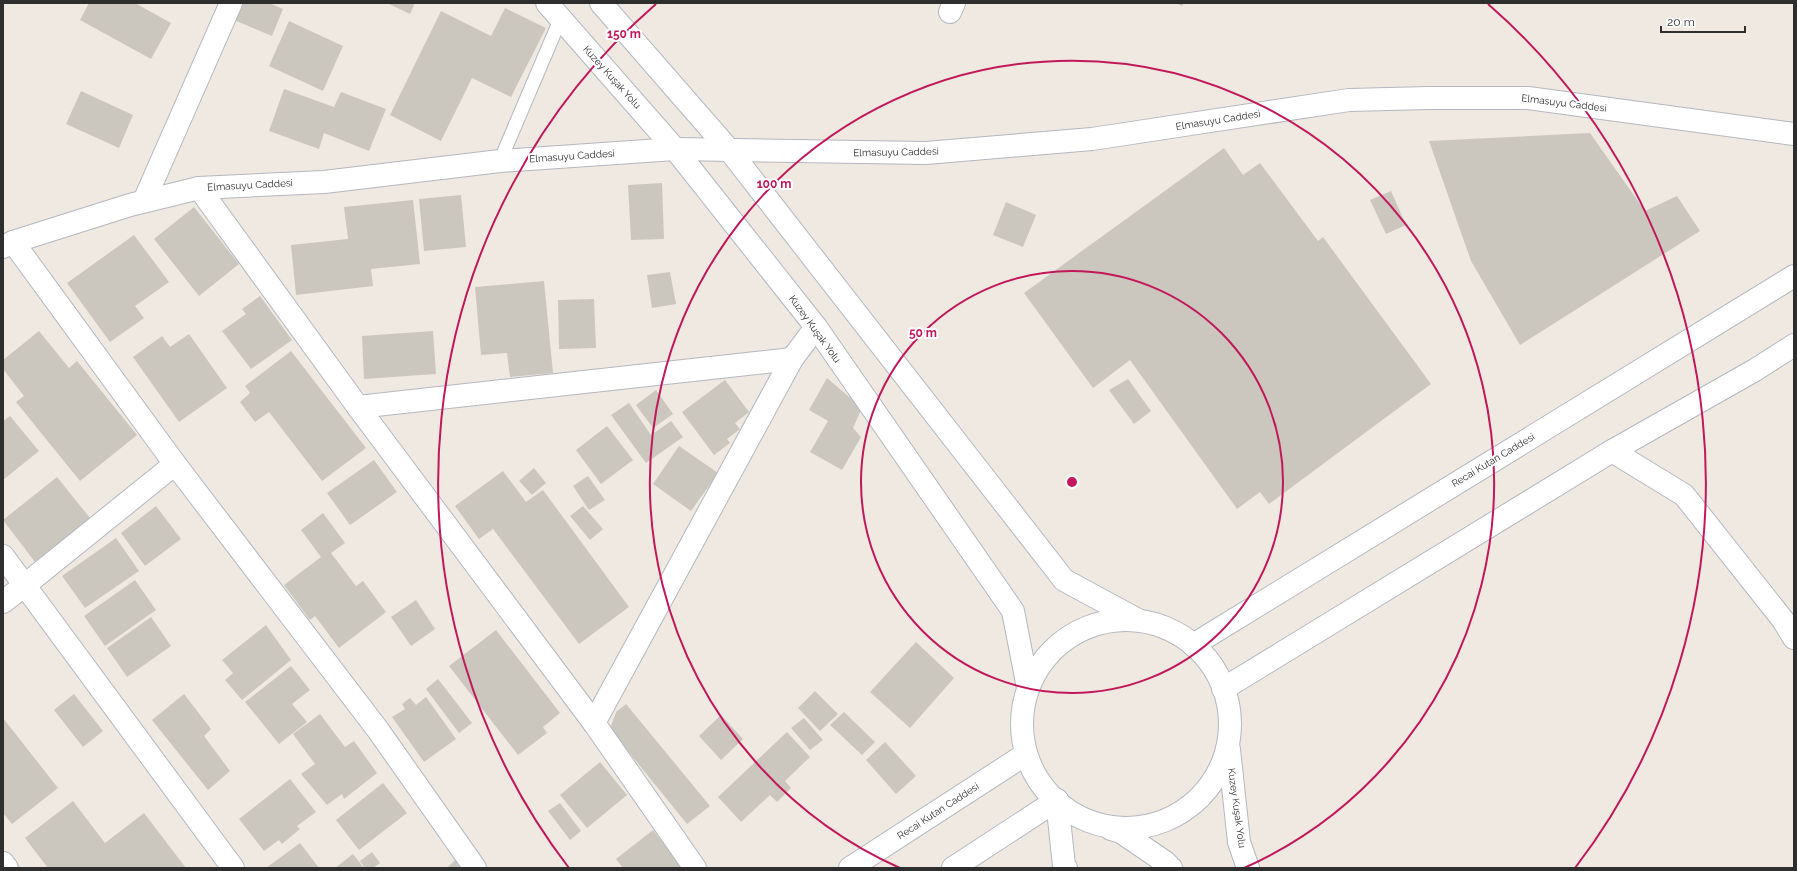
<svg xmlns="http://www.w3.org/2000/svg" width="1797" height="871" viewBox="0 0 1797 871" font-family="Raleway,sans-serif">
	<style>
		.building { fill: #cbc7bf }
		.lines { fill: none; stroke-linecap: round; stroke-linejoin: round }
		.lane-casing { stroke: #b4b7c1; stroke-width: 15 }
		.street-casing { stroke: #b4b7c1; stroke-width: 24 }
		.secondary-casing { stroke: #b4b7c1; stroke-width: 24 }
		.lane { stroke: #fff; stroke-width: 13 }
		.street { stroke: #fff; stroke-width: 22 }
		.secondary { stroke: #fff; stroke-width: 22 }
		.ring { fill: none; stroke: #c2185b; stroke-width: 2 }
		.labels { text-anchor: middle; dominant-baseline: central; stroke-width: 4; stroke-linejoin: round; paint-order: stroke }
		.street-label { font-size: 10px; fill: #2e2e2e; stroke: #fff }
		.centre { fill: #c2185b; stroke: #fff; stroke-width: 2 }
		.ring-label { font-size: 12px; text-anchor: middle; font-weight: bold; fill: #c2185b; stroke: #fff; stroke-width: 4; stroke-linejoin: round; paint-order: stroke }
	</style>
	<rect width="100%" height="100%" fill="#efe9e1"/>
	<g class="building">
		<path d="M89 3H135L171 23 151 59 80 20Z"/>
		<path d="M235 3H269L283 9 272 36 229 18Z"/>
		<path d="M387 3H415L410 14Z"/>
		<path d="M1175 3H1184L1182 6Z"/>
		<path d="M505 8 546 28 511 97 472 78 441 141 390 115 441 11 491 36Z"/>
		<path d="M289 21 343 46 323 91 269 66Z"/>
		<path d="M284 89 334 107 341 92 386 109 369 151 324 133 319 149 269 131Z"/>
		<path d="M81 91 133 115 119 148 66 124Z"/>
		<path d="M1590 133 1645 211 1677 196 1700 231 1520 345 1471 261 1429 141Z"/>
		<path d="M1224 148 1243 175 1260 163 1318 241 1323 237 1431 384 1269 504 1260 492 1237 509 1130 360 1093 388 1024 293Z"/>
		<path d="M662 183 664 239 631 240 628 185Z"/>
		<path d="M1391 191 1406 225 1386 234 1370 200Z"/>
		<path d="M461 195 466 247 424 251 419 199Z"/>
		<path d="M413 200 420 264 371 269 373 286 296 295 291 245 348 239 344 207Z"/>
		<path d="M1006 202 1036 215 1023 247 993 235Z"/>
		<path d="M194 207 239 264 199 296 154 239Z"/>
		<path d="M134 235 169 282 135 306 144 318 110 342 67 283Z"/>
		<path d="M670 272 676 304 652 308 647 275Z"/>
		<path d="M544 281 553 373 510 377 507 353 481 355 475 287Z"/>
		<path d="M260 296 292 340 251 369 222 331 246 314 242 309Z"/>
		<path d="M594 299 596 348 559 349 558 300Z"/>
		<path d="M39 331 69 368 77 361 137 435 80 481 16 402 24 396 3 369V360Z"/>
		<path d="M433 331 436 374 364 379 362 336Z"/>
		<path d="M189 334 227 388 179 422 133 357 162 336 170 347Z"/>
		<path d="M291 351 366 448 322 481 269 412 255 422 240 402 250 393 245 386Z"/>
		<path d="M827 378 862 408 853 428 861 437 842 470 810 452 828 421 809 410Z"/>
		<path d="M1128 379 1151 411 1134 424 1109 390Z"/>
		<path d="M725 380 749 412 735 423 740 429 727 439 730 443 714 455 682 412Z"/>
		<path d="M656 390 673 414 653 428 636 405Z"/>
		<path d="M629 403 651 435 671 421 683 437 646 463 611 415Z"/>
		<path d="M10 416 39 451 3 480V421Z"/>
		<path d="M607 426 633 460 601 484 576 450Z"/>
		<path d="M679 446 718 473 691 511 653 484Z"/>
		<path d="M374 460 397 492 350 525 327 493Z"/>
		<path d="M534 468 546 483 532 495 519 481Z"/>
		<path d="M503 471 526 502 543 490 629 607 579 644 493 529 479 539 455 506Z"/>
		<path d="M588 476 605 500 589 510 573 486Z"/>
		<path d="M57 477 90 518 35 562 3 520Z"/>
		<path d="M156 506 181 539 145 566 121 533Z"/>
		<path d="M583 506 603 529 590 540 570 516Z"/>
		<path d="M323 513 345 543 331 553 356 586 363 581 386 612 339 648 315 616 310 620 284 585 321 557 301 530Z"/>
		<path d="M116 538 139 571 85 608 62 576Z"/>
		<path d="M135 580 156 610 105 646 84 616Z"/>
		<path d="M416 600 435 629 411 646 391 617Z"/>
		<path d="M151 617 171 646 127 677 107 648Z"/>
		<path d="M266 625 291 660 242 700 225 680 233 673 222 660Z"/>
		<path d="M496 630 560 713 543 727 547 733 518 755 449 666Z"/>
		<path d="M916 642 954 678 910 728 870 692Z"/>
		<path d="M291 666 310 690 292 704 307 722 279 744 245 702Z"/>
		<path d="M438 679 472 723 459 733 426 689Z"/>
		<path d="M815 691 838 714 820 731 798 708Z"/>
		<path d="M74 694 103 731 83 747 54 710Z"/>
		<path d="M184 694 211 729 204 736 230 771 208 790 152 720Z"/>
		<path d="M426 697 456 739 424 762 392 717 405 709 402 704 410 698 416 705Z"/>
		<path d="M626 704 710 806 687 824 610 729 616 712Z"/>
		<path d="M844 712 875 742 862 755 830 725Z"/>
		<path d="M320 714 345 747 354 741 377 773 344 799 342 794 327 805 301 774 315 764 293 734Z"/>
		<path d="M721 715 743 739 721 760 699 736Z"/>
		<path d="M3 718 58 788 12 824 3 813Z"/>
		<path d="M804 718 823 740 810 750 791 728Z"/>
		<path d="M787 732 810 757 785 781 791 788 777 802 770 795 741 822 718 797Z"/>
		<path d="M885 742 916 776 896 794 866 760Z"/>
		<path d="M600 762 627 795 587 828 560 795Z"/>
		<path d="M290 779 316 812 297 826 300 829 282 844 279 840 264 851 239 819Z"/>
		<path d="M383 783 407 813 359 850 336 820Z"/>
		<path d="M73 801 105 843 144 813 186 868H48L25 838Z"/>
		<path d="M560 803 581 831 570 840 548 811Z"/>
		<path d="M653 830 683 868H623L616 859Z"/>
		<path d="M300 843 319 868H266Z"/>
		<path d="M372 852 380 863 373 868H365L360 861Z"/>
		<path d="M353 854 364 868H335Z"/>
		<path d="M455 860 463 868H447Z"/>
	</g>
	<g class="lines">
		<defs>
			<path id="lane" d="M500 161 560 20"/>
			<g id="street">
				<path d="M950 12 954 3"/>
				<path d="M199 188 358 407 594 723 695 868"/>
				<path d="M144 201 231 3"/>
				<path d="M13 242 175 464 378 730 475 868"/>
				<path d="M358 407 792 359"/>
				<path d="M1612 451 1684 495 1783 620 1794 638"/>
				<path d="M3 556 233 868"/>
				<path d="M3 602 25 585 175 464"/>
				<path d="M594 723 792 359 816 327"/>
				<path d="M1057 800 1064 866 1066 868"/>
				<path d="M3 863 7 868"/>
			</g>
			<g id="secondary">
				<path d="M547 3 675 149 816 327 1013 611 1028 688"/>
				<path d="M601 3 730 151 1064 580 1138 620"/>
				<path d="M3 247 13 242 130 205 199 188 324 182 500 161 675 149 926 153 1092 139 1349 100 1429 98H1528L1794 134"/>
				<circle cx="1126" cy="724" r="104"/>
				<path d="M1193 645 1794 276"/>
				<path d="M1223 689 1612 451 1755 370 1794 345"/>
				<path d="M1229 749 1239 842 1248 868"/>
				<path d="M1111 829 1121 832 1165 862 1171 868"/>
				<path d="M850 868 1026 754"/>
				<path d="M953 868 1057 800"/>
			</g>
		</defs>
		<use href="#lane" class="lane-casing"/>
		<use href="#street" class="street-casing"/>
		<use href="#secondary" class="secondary-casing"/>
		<use href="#lane" class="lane"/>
		<use href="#street" class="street"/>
		<use href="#secondary" class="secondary"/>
	</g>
	<g class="ring">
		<circle cx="1072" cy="482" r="211"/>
		<path d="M900 868A422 422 0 1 1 1244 868"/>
		<path d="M569 868A634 634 0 0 1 656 4M1488 4A634 634 0 0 1 1575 868"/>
	</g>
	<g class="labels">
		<g class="street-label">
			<text transform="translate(612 77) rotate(48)">Kuzey Kuşak Yolu</text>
			<text transform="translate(1564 103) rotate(7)">Elmasuyu Caddesi</text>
			<text transform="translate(1218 120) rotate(-9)">Elmasuyu Caddesi</text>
			<text transform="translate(896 152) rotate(-1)">Elmasuyu Caddesi</text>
			<text transform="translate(572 156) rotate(-4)">Elmasuyu Caddesi</text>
			<text transform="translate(250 185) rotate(-3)">Elmasuyu Caddesi</text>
			<text transform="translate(815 329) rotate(54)">Kuzey Kuşak Yolu</text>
			<text transform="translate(1493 460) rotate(-31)">Recai Kutan Caddesi</text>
			<text transform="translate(1237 808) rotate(82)">Kuzey Kuşak Yolu</text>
			<text transform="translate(938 811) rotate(-33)">Recai Kutan Caddesi</text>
		</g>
	</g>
	<circle cx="1072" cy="482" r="6" class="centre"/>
	<g class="ring-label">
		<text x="624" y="38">150 m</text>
		<text x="774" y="188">100 m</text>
		<text x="923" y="337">50 m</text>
	</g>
	<rect width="1797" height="871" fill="none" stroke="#2e2e2e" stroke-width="8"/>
	<path d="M1661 26v6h84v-6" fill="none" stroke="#2e2e2e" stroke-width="2"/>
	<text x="1667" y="26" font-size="12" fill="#2e2e2e" stroke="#ffffff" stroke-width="3" paint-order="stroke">20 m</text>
</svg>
